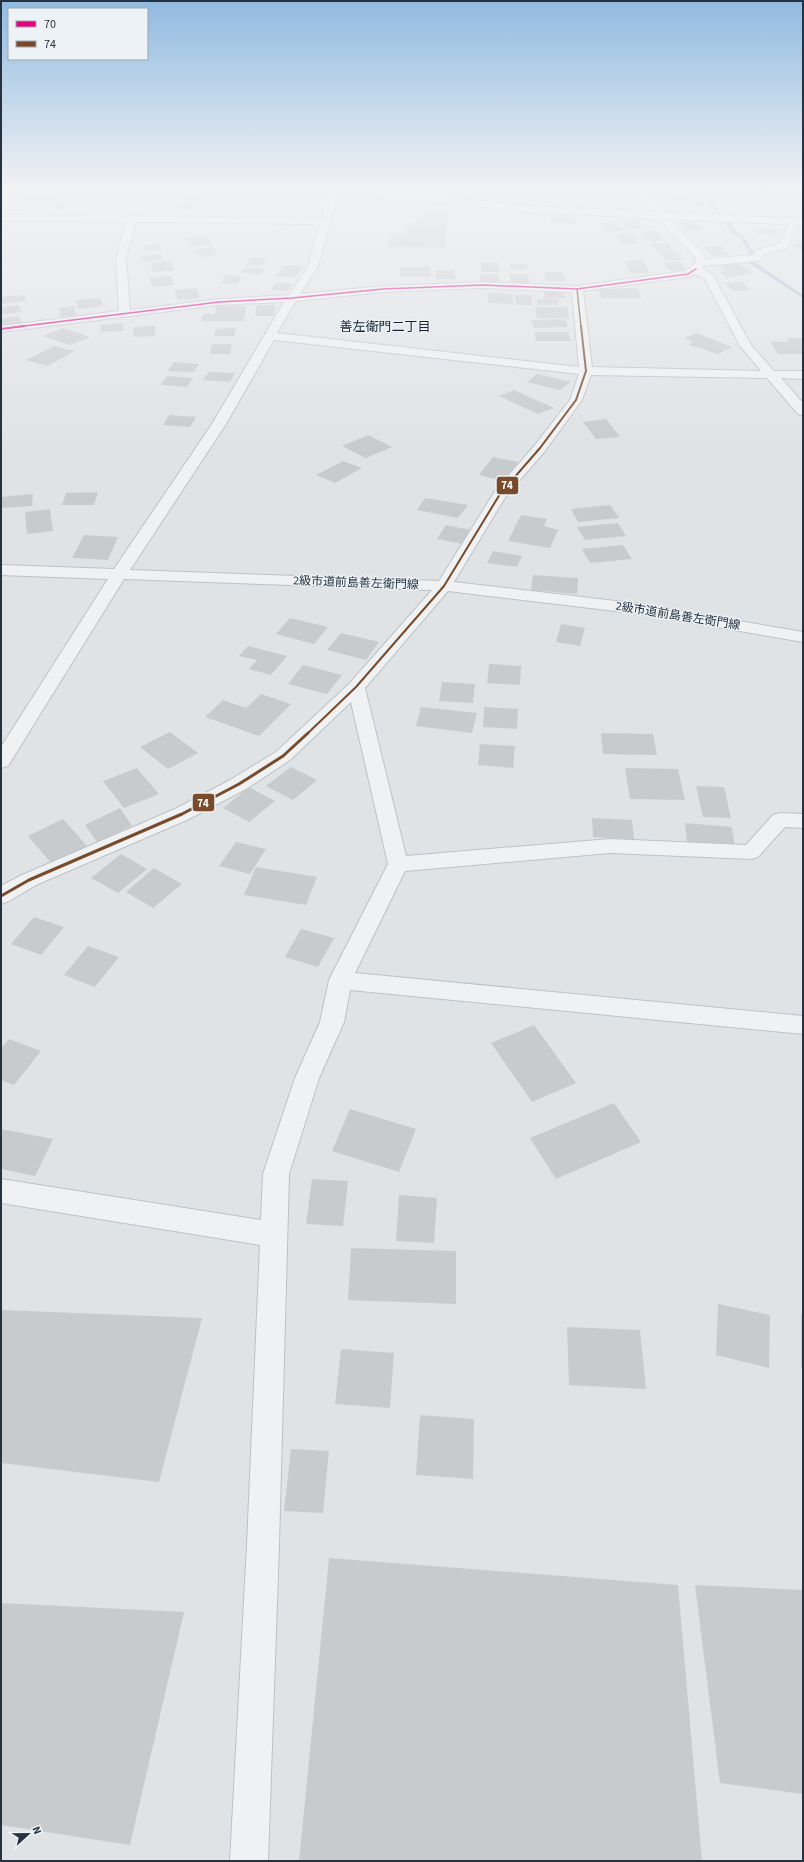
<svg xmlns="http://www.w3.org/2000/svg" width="804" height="1862" viewBox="0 0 804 1862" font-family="'Source Sans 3','Noto Sans JP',sans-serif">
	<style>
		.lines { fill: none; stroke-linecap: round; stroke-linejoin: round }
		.stream { fill: #acc2d3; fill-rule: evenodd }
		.building { fill: #c8cbce }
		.minor-casing { stroke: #bec1c4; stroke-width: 2 }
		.major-casing { stroke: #bcc0c4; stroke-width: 2 }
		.minor { fill: #f0f1f2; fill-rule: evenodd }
		.major { fill: #f4f5f6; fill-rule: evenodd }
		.bus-1-far1-casing { stroke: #edf2f6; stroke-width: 3 }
		.bus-1-casing { stroke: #edf2f6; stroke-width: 4 }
		.bus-2-far2-casing { stroke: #edf2f6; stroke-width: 3 }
		.bus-2-far1-casing { stroke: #edf2f6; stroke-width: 4 }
		.bus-2-casing { stroke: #edf2f6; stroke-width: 6 }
		.bus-1-far1 { stroke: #e5007d; stroke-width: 1.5 }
		.bus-1 { stroke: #e5007d; stroke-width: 2 }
		.bus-2-far2 { stroke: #7a4b2a; stroke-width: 1.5 }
		.bus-2-far1 { stroke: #7a4b2a; stroke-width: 2 }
		.bus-2 { stroke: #7a4b2a; stroke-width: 3 }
		.labels { text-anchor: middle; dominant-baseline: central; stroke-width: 3; stroke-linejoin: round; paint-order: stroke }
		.far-street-label { font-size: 12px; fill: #263240; stroke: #edf2f6 }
		.far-neighbourhood-label { font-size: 13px; fill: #192331; stroke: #edf2f6 }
		.line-badge { stroke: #edf2f6; stroke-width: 1.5 }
		.badge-label { font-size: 11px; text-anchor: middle; font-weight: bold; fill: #fff }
	</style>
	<rect width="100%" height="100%" fill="#e0e3e6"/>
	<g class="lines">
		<path class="stream" d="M710 186H714V205L736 231 744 236 753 252V261L803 295V298L749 263V252L740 238 732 233 710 205Z"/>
	</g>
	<g class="building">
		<path d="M22 186 35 188 24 194 12 193Z"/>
		<path d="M408 186H432L431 188H408Z"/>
		<path d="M685 186H704L703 191 684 190Z"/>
		<path d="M729 186H736L745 187 742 194 727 192Z"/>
		<path d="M762 189 777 190 774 197 759 196Z"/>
		<path d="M583 190 603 191 601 201 563 199 565 191 583 192Z"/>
		<path d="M163 191 189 194 181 200 154 197Z"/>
		<path d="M301 191H320L319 197H299Z"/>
		<path d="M626 191 634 198 619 199 612 192Z"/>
		<path d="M32 196 59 197 53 205 21 202Z"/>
		<path d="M186 197H199L197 204H184Z"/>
		<path d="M668 197H683L687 205H671Z"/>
		<path d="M687 200H702L706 207H691Z"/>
		<path d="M748 200 770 201V206L748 204Z"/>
		<path d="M58 201 70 202 63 209 51 208Z"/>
		<path d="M182 205H195L193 211H181Z"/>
		<path d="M421 213 448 214 445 248 388 247 390 234H404L405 226 421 218Z"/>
		<path d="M552 216 576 217V224L550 222Z"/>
		<path d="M636 219 645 228 630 229 620 220Z"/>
		<path d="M615 221 625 231 609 232 599 223Z"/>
		<path d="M694 221 702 231H687L679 222Z"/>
		<path d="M755 229H778L781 235 757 234Z"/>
		<path d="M657 231 663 241H646L640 232Z"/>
		<path d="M616 234H633L638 244H621Z"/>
		<path d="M206 236 212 244 193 247 186 239Z"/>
		<path d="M651 243H668L673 251H656Z"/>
		<path d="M803 243V251L792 244Z"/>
		<path d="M160 244V250L145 251 144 245Z"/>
		<path d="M720 246 730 255 712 256 703 247Z"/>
		<path d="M211 247 217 255 201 257 196 249Z"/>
		<path d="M659 252H676L682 260H665Z"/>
		<path d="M161 254 164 259 144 261 141 256Z"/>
		<path d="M252 257 267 259 261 266 246 264Z"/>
		<path d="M642 260 650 273H630L625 261Z"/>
		<path d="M171 261 174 270 153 272 150 263Z"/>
		<path d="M680 261 686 270H669L663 262Z"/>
		<path d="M736 262 754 273 727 277 719 272 726 271 716 265Z"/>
		<path d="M481 263H498L500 272H481Z"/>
		<path d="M509 264H526L528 270H511Z"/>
		<path d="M285 265 304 266 295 277 276 276Z"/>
		<path d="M246 267 265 269 259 275 240 272Z"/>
		<path d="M400 267H430L431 277H400Z"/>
		<path d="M436 270H454L455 279H436Z"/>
		<path d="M544 272H562L565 281H546Z"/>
		<path d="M498 274 500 284H481L480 275Z"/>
		<path d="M510 274H528L530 284H511Z"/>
		<path d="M226 275 242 276 237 284 221 283Z"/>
		<path d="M171 276 174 285 152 287 149 278Z"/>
		<path d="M742 282 750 290 734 291 725 283Z"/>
		<path d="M276 283 292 284 287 291 271 290Z"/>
		<path d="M196 288 200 298 178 300 174 290Z"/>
		<path d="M637 288 642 298H602L598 289Z"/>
		<path d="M544 291H564L565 298H544Z"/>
		<path d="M487 293 512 294 513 304 488 303Z"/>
		<path d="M24 295 26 301 1 304V297Z"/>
		<path d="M515 295H531L532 305H516Z"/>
		<path d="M100 298 103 306 79 309 76 300Z"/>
		<path d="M537 299H559L558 305H537Z"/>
		<path d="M19 305 22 312 1 315V307Z"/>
		<path d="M257 305H276L274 316H255Z"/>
		<path d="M74 306 77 315 60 317 59 308Z"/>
		<path d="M216 306H246L244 321H201L203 314H215Z"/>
		<path d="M535 307H567L569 318H537Z"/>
		<path d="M19 316 22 323 1 326V318Z"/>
		<path d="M566 319 568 327 534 328 531 320Z"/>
		<path d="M123 323V331L100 332 101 325Z"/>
		<path d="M155 326V336L133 337 134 327Z"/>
		<path d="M63 328 90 337 70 345 43 336Z"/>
		<path d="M236 328 234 336H214L216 329Z"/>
		<path d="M534 332H568L571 341H536Z"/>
		<path d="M697 333 732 347 718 354 689 345 692 341 684 338Z"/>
		<path d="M788 338H803V354H778L770 342H788Z"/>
		<path d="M212 344H232L230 354H210Z"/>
		<path d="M54 346 75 351 47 366 26 360Z"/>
		<path d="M174 362 199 364 194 372 168 371Z"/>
		<path d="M209 372 235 373 230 382 203 380Z"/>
		<path d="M537 374 571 382 560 390 527 382Z"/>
		<path d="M167 376 193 378 187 387 161 385Z"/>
		<path d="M514 390 554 408 538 414 499 396Z"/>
		<path d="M169 415 196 417 190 427 163 425Z"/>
		<path d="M606 419 620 437 596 439 583 422Z"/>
		<path d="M368 435 392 447 366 458 342 446Z"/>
		<path d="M493 457 518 462 503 481 479 475Z"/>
		<path d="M343 461 362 468 335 483 316 475Z"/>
		<path d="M98 492 94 505H62L66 493Z"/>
		<path d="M33 494 32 506 1 508V497Z"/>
		<path d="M425 498 468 505 458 518 417 510Z"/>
		<path d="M610 505 619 518 578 522 571 509Z"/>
		<path d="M50 509 53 531 27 534 25 512Z"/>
		<path d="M521 515 547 519 544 526 558 530 550 548 508 541Z"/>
		<path d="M618 523 626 536 585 540 577 527Z"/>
		<path d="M446 525 471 530 462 544 437 539Z"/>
		<path d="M84 535 118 537 108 560 72 558Z"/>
		<path d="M623 545 632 559 590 563 582 549Z"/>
		<path d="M493 551 522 556 517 567 487 563Z"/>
		<path d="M533 575 578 578 577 594 531 590Z"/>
		<path d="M290 618 328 627 314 644 276 634Z"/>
		<path d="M561 624 585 628 580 646 556 642Z"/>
		<path d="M341 633 379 642 366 660 327 650Z"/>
		<path d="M248 646 287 656 271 675 249 669 257 660 239 656Z"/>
		<path d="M489 664 521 666 520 685 487 683Z"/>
		<path d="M303 665 342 675 327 694 288 684Z"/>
		<path d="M442 682 475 684 473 703 439 701Z"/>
		<path d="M261 694 291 704 259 736 205 717 223 700 246 708Z"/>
		<path d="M421 707 477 713 472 733 416 726Z"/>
		<path d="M484 707 518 709 517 729 483 727Z"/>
		<path d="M170 732 198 753 168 769 140 747Z"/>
		<path d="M601 733 653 734 657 755 603 754Z"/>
		<path d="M480 744 515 746 513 768 478 765Z"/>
		<path d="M291 767 317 780 293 800 266 786Z"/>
		<path d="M137 768 159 794 124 808 103 781Z"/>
		<path d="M625 768 678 769 685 800 630 799Z"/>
		<path d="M696 786 724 787 731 818 703 817Z"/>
		<path d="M249 787 275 801 249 822 223 808Z"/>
		<path d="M120 808 132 826 97 842 85 825Z"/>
		<path d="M592 818 632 820 634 839 593 837Z"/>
		<path d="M63 819 87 846 51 863 28 836Z"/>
		<path d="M685 823 732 827 735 847 687 843Z"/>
		<path d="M236 842 266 849 250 874 219 866Z"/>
		<path d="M121 854 147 869 118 893 91 878Z"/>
		<path d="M256 867 317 877 306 905 244 895Z"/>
		<path d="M154 868 182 884 153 908 126 892Z"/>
		<path d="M34 917 64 927 41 955 11 944Z"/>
		<path d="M301 929 334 938 318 967 285 957Z"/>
		<path d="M88 946 119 957 95 987 64 975Z"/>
		<path d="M534 1025 576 1083 532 1102 491 1043Z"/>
		<path d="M9 1039 41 1051 14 1085 1 1080V1048Z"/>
		<path d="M614 1103 641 1142 556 1179 530 1138Z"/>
		<path d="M350 1109 416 1129 399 1172 332 1151Z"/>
		<path d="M1 1129 53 1139 35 1176 1 1169Z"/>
		<path d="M312 1179 348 1181 343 1226 306 1224Z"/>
		<path d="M399 1195 437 1198 434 1243 396 1241Z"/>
		<path d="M351 1248 456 1251V1304L348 1300Z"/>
		<path d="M718 1304 770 1315 769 1368 716 1355Z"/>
		<path d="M1 1310 202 1318 159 1482 1 1463Z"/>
		<path d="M801 1315 803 1316V1368H801Z"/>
		<path d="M567 1327 640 1330 646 1389 569 1385Z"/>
		<path d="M341 1349 394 1353 390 1408 335 1404Z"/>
		<path d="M420 1415 474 1419 473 1479 416 1475Z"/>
		<path d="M291 1449 329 1451 323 1513 284 1511Z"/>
		<path d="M329 1558 678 1585 702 1861H299Z"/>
		<path d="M695 1585 803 1590V1794L720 1783Z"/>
		<path d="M1 1603 184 1612 130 1845 1 1825Z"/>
	</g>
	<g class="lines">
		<defs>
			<g id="minor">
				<path d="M331 186H340L318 266 300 294 383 286 482 282 577 286 685 271 696 263 695 257 629 186H638L704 254 706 259 753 255 755 251 780 243 791 219 794 218 799 221 788 247 763 255 761 260 757 261 704 266 702 268 713 275 751 345 774 371H803V379L781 378 803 403V415L798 414 767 378 591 375 582 400 545 451 506 496 454 582 641 604 803 632V642L641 614 448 591 365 688 406 856 610 839 746 845 773 815 780 813 803 814V828L785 827 758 857 751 859 610 853 405 871 355 973 803 1016V1034L350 990 344 1022 319 1078 289 1174 279 1545 268 1861H230L247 1545 260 1245 1 1203V1179L261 1220 263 1174 295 1078 320 1022 329 980 388 864 351 702 290 760 246 789 189 819 36 885 9 901 1 904V886L22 875 175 809 232 779 276 752 350 683 432 590 124 579 8 766 1 768V747L108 579 1 575V565L114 569 212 424 284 302 219 305 1 332V326L119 311 116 258 126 222 1 221V215L322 218ZM136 222 320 224 308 266 289 295 219 299 130 310 126 258ZM696 274 705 279 740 346 761 371 592 367 583 291 688 277ZM482 288 572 292 579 367 277 333 296 301 383 292ZM274 340 579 374 570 400 535 445 495 491 439 581 130 570 226 424Z"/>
				<path d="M757 186 803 187V193L761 189Z"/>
			</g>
			<path id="major" d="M328 186H353L419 195 529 206 803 219V225L529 212 419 201 332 189Z"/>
		</defs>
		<use href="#minor" class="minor-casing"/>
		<use href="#major" class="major-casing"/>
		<use href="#minor" class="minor"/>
		<use href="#major" class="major"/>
		<defs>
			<path id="bus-1-far1" d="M16 327 219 302 292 298 383 289 482 285 577 289 688 274 696 269"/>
			<path id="bus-1" d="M1 329 24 326"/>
			<path id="bus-2-far2" d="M577 289 581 327"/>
			<path id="bus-2-far1" d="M307 734 356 687 444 586 500 494 540 448 576 400 586 371 581 326"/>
			<path id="bus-2" d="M1 896 29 880 182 814 239 784 283 756 308 733"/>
		</defs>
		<use href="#bus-1-far1" class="bus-1-far1-casing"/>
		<use href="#bus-1" class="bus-1-casing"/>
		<use href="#bus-2-far2" class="bus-2-far2-casing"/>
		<use href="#bus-2-far1" class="bus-2-far1-casing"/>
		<use href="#bus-2" class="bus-2-casing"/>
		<use href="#bus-1-far1" class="bus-1-far1"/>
		<use href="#bus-1" class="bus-1"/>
		<use href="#bus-2-far2" class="bus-2-far2"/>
		<use href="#bus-2-far1" class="bus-2-far1"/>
		<use href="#bus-2" class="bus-2"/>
	</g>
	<linearGradient id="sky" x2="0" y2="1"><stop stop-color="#90bae0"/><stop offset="0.42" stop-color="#f1f2f4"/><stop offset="1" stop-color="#f1f2f4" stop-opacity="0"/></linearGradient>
	<rect width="804" height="447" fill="url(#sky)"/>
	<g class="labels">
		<g class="far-street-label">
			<text transform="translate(356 583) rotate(2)">2級市道前島善左衛門線</text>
			<text transform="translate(678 616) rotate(9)">2級市道前島善左衛門線</text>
		</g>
		<g class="far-neighbourhood-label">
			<text x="385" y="327">善左衛門二丁目</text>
		</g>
	</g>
	<g class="line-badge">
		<rect x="496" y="476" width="23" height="19" rx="4" fill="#7a4b2a"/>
		<rect x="192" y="793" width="23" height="19" rx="4" fill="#7a4b2a"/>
	</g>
	<g class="badge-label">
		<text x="507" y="489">74</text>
		<text x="203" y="807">74</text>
	</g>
	<rect width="804" height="1862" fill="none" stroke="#263240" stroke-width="4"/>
	<rect x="8" y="8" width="140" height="52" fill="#edf2f6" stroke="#9da5ad"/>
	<rect x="16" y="21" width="20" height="6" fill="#e5007d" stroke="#9da5ad"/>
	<text x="44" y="28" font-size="12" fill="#263240">70</text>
	<rect x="16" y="41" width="20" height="6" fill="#7a4b2a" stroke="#9da5ad"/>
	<text x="44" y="48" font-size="12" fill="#263240">74</text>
	<g transform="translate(28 1834) rotate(68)" stroke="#edf2f6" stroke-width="3" paint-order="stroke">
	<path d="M0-3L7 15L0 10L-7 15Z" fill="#263240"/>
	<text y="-6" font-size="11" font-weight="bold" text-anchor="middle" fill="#263240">N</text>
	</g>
</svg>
